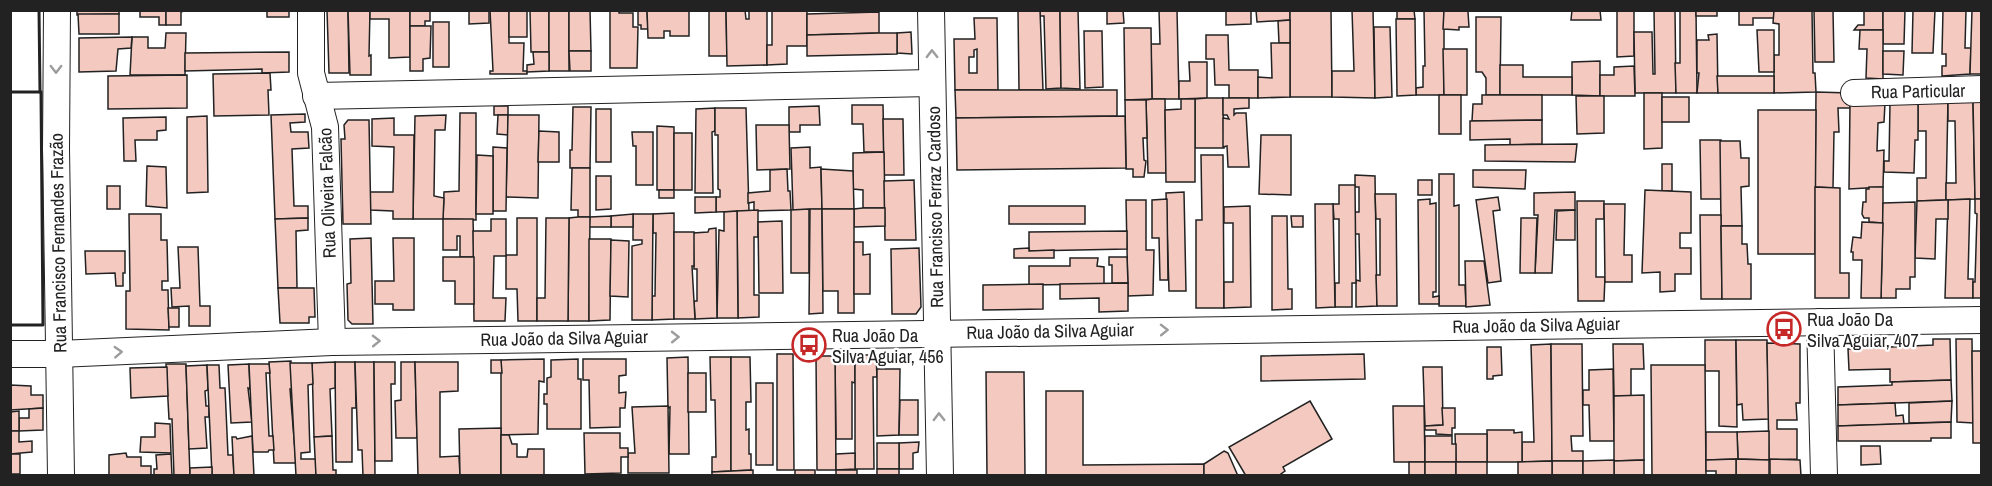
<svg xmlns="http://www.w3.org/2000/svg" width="1992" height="486" viewBox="0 0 1992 486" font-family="'Archivo Narrow',sans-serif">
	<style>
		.building { fill: #f3c9c0; stroke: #222; stroke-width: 1.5; fill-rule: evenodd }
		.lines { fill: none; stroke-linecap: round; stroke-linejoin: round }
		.minor-casing { stroke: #222; stroke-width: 28 }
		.minor { stroke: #fff; stroke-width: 26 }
		.wall { stroke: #222; stroke-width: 3 }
		.oneway { stroke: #9c9c9c }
		.labels { text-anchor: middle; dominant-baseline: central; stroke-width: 4.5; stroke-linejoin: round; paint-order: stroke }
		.street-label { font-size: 18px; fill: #222; stroke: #fff }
		.poi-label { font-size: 18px; fill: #222; stroke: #fff; text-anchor: start }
	</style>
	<rect width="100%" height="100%" fill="#fff"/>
	<g class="building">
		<path d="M77 10H119V14L77 15Z"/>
		<path d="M140 10H166V25H159V17H140Z"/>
		<path d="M166 10H187L181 12V25H166Z"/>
		<rect x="267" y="10" width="22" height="7"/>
		<path d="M327 10H348L349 73H329Z"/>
		<path d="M348 10H370L369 56 371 55V75H350Z"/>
		<path d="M370 10H410V57L389 58V19H370Z"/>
		<path d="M410 10H430V21H425V26H410Z"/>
		<path d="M469 10H489V23L469 24Z"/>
		<path d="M490 10H509V43H524L523 71H527V74H490V71H493Z"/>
		<rect x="509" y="10" width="18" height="27"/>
		<path d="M530 10H549V52H531Z"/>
		<rect x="549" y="10" width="20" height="61"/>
		<path d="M569 10H590L591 51H569Z"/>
		<path d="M610 10H619V13H633V27H638L637 68H610Z"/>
		<path d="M638 10H647L648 29H641V25H638Z"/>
		<path d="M647 10H689V36H670V31H664V38H648Z"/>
		<path d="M709 10H726L727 56H709Z"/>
		<path d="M726 10H745L746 19H749V10H767V65L727 66Z"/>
		<path d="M772 10H807V46H787V64L767 65V45H772Z"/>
		<path d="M1040 10H1060L1061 88 1046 89 1044 16H1040Z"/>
		<path d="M1040 10 1043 90H1019L1018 11Z"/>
		<path d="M1060 10H1078L1080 89 1061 88Z"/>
		<path d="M1107 10H1123L1124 23 1107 24Z"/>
		<path d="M1159 10H1177L1179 99H1152L1151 44H1160Z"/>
		<path d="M1226 10H1251V24L1226 25Z"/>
		<path d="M1256 10H1290V20L1257 22Z"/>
		<path d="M1290 10H1331L1332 97H1290Z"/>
		<path d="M1352 10H1373L1375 98 1332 97V71H1354Z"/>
		<path d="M1397 10H1414L1415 19H1397Z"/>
		<path d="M1424 10H1444V95H1416V88L1423 87V66H1425Z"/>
		<path d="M1444 10H1471L1468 12 1469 27H1459V30L1443 29Z"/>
		<path d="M1572 10H1600L1601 20H1571Z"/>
		<path d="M1614 10H1634V56L1617 57V12Z"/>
		<path d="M1654 10H1675L1676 93H1635L1634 32H1652L1653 74H1655Z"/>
		<path d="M1680 10H1696L1697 93H1676L1675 63H1680Z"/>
		<rect x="1696" y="10" width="21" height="6"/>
		<path d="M1739 10H1774V18H1753V25H1739Z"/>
		<path d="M1774 10H1812L1813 73H1815L1816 92 1774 93V55H1779V24L1773 23Z"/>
		<path d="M1814 10H1833L1834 62H1815Z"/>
		<path d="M1864 10H1883V30H1854L1858 25H1864Z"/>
		<path d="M1883 10H1905L1904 44H1883Z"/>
		<path d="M1913 10H1935L1933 53H1912Z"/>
		<path d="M1943 10H1966L1965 48H1971L1970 74 1942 76V66H1946V54H1942Z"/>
		<path d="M1972 10H1982V74H1970Z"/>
		<path d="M879 12V33L807 35V14Z"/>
		<path d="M78 14H119V34H79Z"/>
		<path d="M1476 17H1501L1500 95H1486V78L1482 72H1476Z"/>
		<path d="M974 18H997L998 90H955L954 39H975ZM977 49V73H969V57H974V50Z"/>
		<path d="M1396 19H1415L1416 95 1397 96Z"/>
		<path d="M1290 20V43H1279L1278 21Z"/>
		<rect x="433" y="22" width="16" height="45"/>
		<path d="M410 26H431L430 58 423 59V71H410Z"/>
		<path d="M1374 27H1390L1392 97 1375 98Z"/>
		<path d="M1124 28H1151L1152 99 1125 100Z"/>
		<path d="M1757 30H1774V72H1759Z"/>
		<path d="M1860 30H1883V79L1866 78 1867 49H1859Z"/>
		<path d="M1084 31H1102L1103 87 1085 88Z"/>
		<path d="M911 32 912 54 897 53V33Z"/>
		<path d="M166 33H186L185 75H130L132 37H148V48H165Z"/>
		<path d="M879 33H897V54L807 56V35Z"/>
		<path d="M1717 34 1718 93H1697L1699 73H1697V40H1709L1708 35Z"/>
		<path d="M1206 35H1228L1229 70H1258V98H1229V85H1215L1214 59H1206Z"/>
		<path d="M132 37 131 48 118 49 116 71 79 72V38Z"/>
		<path d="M1271 43H1290V97L1258 98V77L1272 78Z"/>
		<path d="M1443 49H1467V95H1444Z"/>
		<path d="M569 51H591V71H570Z"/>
		<path d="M1883 51H1904L1903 75 1883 74Z"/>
		<path d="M289 52V72L262 73V69L185 71V53Z"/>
		<path d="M533 52H549V71L527 72V65L534 64Z"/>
		<path d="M1600 61V96L1572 95V62Z"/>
		<path d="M1189 62H1207V98L1179 99V81H1190Z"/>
		<path d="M1500 65H1523V77H1572V95H1500Z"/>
		<path d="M1634 66 1635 96H1600V75H1614V67Z"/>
		<path d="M270 73 271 90H268L269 115 214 116 213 74Z"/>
		<path d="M187 75V108L108 109V76Z"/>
		<path d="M1717 76H1774V93H1718Z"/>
		<path d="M955 90H1117V116L956 118Z"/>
		<path d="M1816 92 1850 93V108H1838L1839 132H1834L1833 188 1815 187Z"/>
		<path d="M1644 93H1662V148L1644 149Z"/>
		<rect x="1439" y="95" width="22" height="39"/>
		<path d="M1482 95H1542V120L1472 121 1473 104H1482Z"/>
		<path d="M1576 96H1604V133L1577 134Z"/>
		<rect x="1662" y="97" width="27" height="25"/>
		<path d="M1207 98H1223L1224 148H1195V99Z"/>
		<path d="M1223 98H1249V108L1234 109V115L1236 113H1246L1249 167H1228L1227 146 1223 147V118L1229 119 1227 115H1223Z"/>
		<path d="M1152 99H1165L1166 173H1148L1146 100Z"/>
		<path d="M1181 99H1195V182H1166L1165 110 1181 109Z"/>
		<path d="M1948 99 1946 200 1917 201V178H1926V131H1918V100Z"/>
		<path d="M1948 99 1973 100 1975 199 1946 200V183H1956L1955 121H1948Z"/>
		<path d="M1125 100H1146L1147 138H1143L1144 160 1146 161 1144 177H1133V169H1126Z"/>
		<path d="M1982 100V199H1975L1973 101Z"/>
		<path d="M1918 102V140H1915L1914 173 1884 172V161H1889L1890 103Z"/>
		<path d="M1885 103 1884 122 1878 123 1877 151 1884 150 1883 187 1849 189 1850 104Z"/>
		<path d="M852 105H883L884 152H864L863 124H852Z"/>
		<rect x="494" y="106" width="14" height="9"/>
		<path d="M819 106 820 125H800V132H789V107Z"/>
		<path d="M573 107H591L590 168H570V150H572Z"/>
		<path d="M715 108V131L712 132 713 193H695L696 109Z"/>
		<path d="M715 108H746L749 211 716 212V197H720V190L718 189V135H715Z"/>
		<rect x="596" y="109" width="15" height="53"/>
		<path d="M1758 110H1816L1815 254H1758Z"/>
		<path d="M460 113H476V220L443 219 444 192 459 191Z"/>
		<path d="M305 114V122L290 123 291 132H308L309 148 292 149 294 206H308V218L275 219 271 115Z"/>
		<path d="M446 115 445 130H435L434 196 444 198 443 219H413L415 116Z"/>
		<path d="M498 115H508V135L497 134Z"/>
		<path d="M508 115H539L538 198 506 197Z"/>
		<path d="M207 116 208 192 187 193V117Z"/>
		<path d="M1125 116 1126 168 957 170 956 118Z"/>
		<path d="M166 117V130L157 131V140H135L136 161H124L123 118Z"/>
		<path d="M394 118V135H414L413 219H393V211L370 210V192H393L394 147 372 146V119Z"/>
		<path d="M883 119H903L904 175H884Z"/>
		<path d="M348 120H369L371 224H343L341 139H345L344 125Z"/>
		<path d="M1542 120V144L1510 145V139L1470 140V121Z"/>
		<path d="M756 125H789L790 169 757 170Z"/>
		<path d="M657 126 674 127V190H657Z"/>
		<path d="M539 131 559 132V162H538Z"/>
		<path d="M632 132H653V185H636V146H633Z"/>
		<rect x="674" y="133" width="18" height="57"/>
		<path d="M1261 135H1291V195L1259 194Z"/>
		<path d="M1700 140H1721V199H1701Z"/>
		<path d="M1720 141H1740L1741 158H1749V186L1741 187 1742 226H1721Z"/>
		<path d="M1577 144 1575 162 1485 161V145Z"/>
		<path d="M493 147 507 148 506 211H493Z"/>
		<path d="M810 147V168L821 167 822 209 793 210 791 148Z"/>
		<path d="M884 152 885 208H863V190L853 189V153Z"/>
		<path d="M477 155 493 156V214H476Z"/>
		<path d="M1201 155H1223L1224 308H1196V220H1202Z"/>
		<rect x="1662" y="164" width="10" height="27"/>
		<path d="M147 166 166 167 167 208 146 206Z"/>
		<path d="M572 168H590V217H578V210H571Z"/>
		<path d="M787 169 788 191H790L791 210 754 211V202L748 203V193L770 191V170Z"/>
		<path d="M821 169 853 171 854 209H822Z"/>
		<path d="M1473 170H1526L1525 189 1473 187Z"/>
		<path d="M1439 174H1454V206L1459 205V285H1465L1466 306H1439Z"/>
		<path d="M1355 175 1375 176 1377 306 1356 307V280L1360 281 1359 234H1355V212H1359V187H1355Z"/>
		<path d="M596 176H611V209L596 210Z"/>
		<path d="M914 180 916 240H885L884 181Z"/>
		<rect x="1418" y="180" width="14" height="15"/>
		<path d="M1339 185H1355L1356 283H1352V307H1335V283H1339V219H1334L1333 204H1339Z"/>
		<rect x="107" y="186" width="13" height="23"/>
		<path d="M1815 187 1840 188V273H1849V298H1815Z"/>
		<path d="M1869 187H1883V223L1869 222V218H1864L1862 214 1863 202H1866V189H1869Z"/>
		<rect x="659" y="190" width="15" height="8"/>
		<path d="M1645 190 1691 192V233H1680V248H1691V274H1675V291L1660 292V272L1642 273Z"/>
		<path d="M1184 192 1186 291H1169L1166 193Z"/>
		<path d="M1575 192V210H1555L1552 273H1535L1538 215H1534V193Z"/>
		<path d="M1375 194H1396L1397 306H1377L1376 275H1380V219H1376Z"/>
		<path d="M695 197H716V212L695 213Z"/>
		<path d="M1498 197 1500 210 1493 211 1501 281 1488 283 1476 200Z"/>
		<path d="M1167 199 1168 280H1160L1159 238H1152V200Z"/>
		<path d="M1430 199V204L1436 203V292H1433V297L1439 296V304H1419L1418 200Z"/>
		<path d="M1970 199 1968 279H1973V298H1945L1948 200Z"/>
		<path d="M1975 199H1982V298H1973V282H1975L1977 214 1975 213Z"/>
		<path d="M1126 200H1146V250H1154L1153 295 1128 296Z"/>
		<path d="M1946 200H1948V219H1936L1935 259 1915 258 1917 201Z"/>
		<path d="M1577 201H1604V219H1596V277H1605L1604 301H1578Z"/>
		<path d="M1915 202V277H1910V289H1896V298H1881L1883 203Z"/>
		<path d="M1315 204H1333L1335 307 1316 308Z"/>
		<path d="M1604 204H1625L1624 255H1632V282H1605Z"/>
		<rect x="1009" y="206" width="76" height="18"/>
		<path d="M1250 206 1251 307 1224 308V282H1233V223H1224V207Z"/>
		<path d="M863 208H885V226L854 227V209Z"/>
		<path d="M809 209V273H791V210Z"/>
		<path d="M810 209H822L823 313 809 314Z"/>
		<path d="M822 209H854V313H838V291H823Z"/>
		<path d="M758 210V237H754V295H759V317L738 318 737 211Z"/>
		<path d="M1575 210V240H1556L1557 211Z"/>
		<path d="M737 211 738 318H717L719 230 724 231V212Z"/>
		<path d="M674 213V319L652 320V296H655L656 233H653V214Z"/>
		<path d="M129 214H161V240H167L168 281H162V290H168L169 330 126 329V291H130Z"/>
		<path d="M633 214H653L652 320H632V246L642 244V240H633Z"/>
		<path d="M633 214V227H611V216Z"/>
		<path d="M1700 215H1721L1722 299H1701Z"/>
		<path d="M611 216V227H589L590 217Z"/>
		<path d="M1272 216H1287L1288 289H1292V309L1272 310Z"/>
		<path d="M1291 216H1303V227H1292Z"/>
		<path d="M578 217H590L589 321H568L569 218Z"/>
		<path d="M308 218V230L296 231 297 288H278L275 219Z"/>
		<path d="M517 218H537V321H518L517 289H506V255H517Z"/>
		<path d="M546 218H569L568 321H537V298H545Z"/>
		<path d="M1521 218H1537L1535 273H1520Z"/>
		<path d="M443 219H473L474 257H460V236H457V250H443Z"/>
		<path d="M491 219H506V256H494L493 298H506L505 321H474L473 231H491Z"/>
		<path d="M782 221 783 293H759L758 222Z"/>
		<path d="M1862 222 1883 223 1881 298H1861L1862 260H1853V252H1851L1853 237 1861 238Z"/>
		<path d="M1721 226H1742V244H1747L1748 264H1751V299H1722Z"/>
		<path d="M716 228 717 318 695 319 694 301H697V269H694L693 233 708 232 709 229Z"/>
		<path d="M1127 231V249L1029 251V232Z"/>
		<path d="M674 232H694V266H692L695 319H674Z"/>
		<path d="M371 238 373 324H352L348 320 347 284 351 283 350 239Z"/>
		<path d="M393 238H414V310H393V304H375V281H394Z"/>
		<path d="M589 239H611L610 320 589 321Z"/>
		<path d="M611 240 629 241 628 297 610 296Z"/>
		<path d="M854 242H863V255L870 254V294H854Z"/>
		<path d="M178 247H198L200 306H210V326H189V306L172 307 171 288H180Z"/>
		<path d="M919 248 921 307 916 314H892L891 249Z"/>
		<path d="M1029 248V251L1054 250V258H1014V249Z"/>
		<path d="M85 251H125V273H123V286H116L115 273 86 274Z"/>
		<path d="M443 257H474V304H455V281H443Z"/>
		<path d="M1109 257H1127L1128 283H1112V265H1109Z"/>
		<path d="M1070 258H1098L1097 266 1104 267V284L1029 285V266H1070Z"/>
		<path d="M1465 261H1484L1490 305 1466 307Z"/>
		<path d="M1128 283V311L1099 312V298L1060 299V284Z"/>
		<path d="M1043 284V309L983 310V285Z"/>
		<path d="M278 288H314L315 317H309V323H280Z"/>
		<path d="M168 308H179V327H169Z"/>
		<path d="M1933 339H1950L1951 380 1890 382V369L1849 370 1848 349 1933 345Z"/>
		<path d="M1956 339H1972L1973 423 1957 422Z"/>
		<path d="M1705 340H1736L1737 427 1719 426V371H1705Z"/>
		<path d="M1736 340H1767L1769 419 1743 420 1742 404 1737 405Z"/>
		<path d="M1767 343 1800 344V403H1796L1797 420H1777V429H1797V459L1769 460Z"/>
		<path d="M1551 344 1552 461 1522 462V442H1534L1531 345Z"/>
		<path d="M1551 344H1582L1583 436H1571L1572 451H1583V461H1552Z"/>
		<path d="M1613 344H1643L1644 369H1631V396H1614Z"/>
		<path d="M1487 347H1501L1502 375 1493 376V379H1487Z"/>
		<path d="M1972 351H1982V443H1973Z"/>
		<path d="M777 354H793L794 470H777Z"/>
		<path d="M1364 354 1365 379 1261 381V356Z"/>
		<path d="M855 355V383L852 382V439H836L835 356Z"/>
		<path d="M855 355H876L877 377H873L874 469H855Z"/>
		<path d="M816 356H835L836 470H817Z"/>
		<path d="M688 357 689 454H669L670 407 668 408 667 358Z"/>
		<path d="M710 357H731V471L712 472V457H716L715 400H711Z"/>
		<path d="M731 357H750L751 402H746V430L749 429V454H751V470L731 471Z"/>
		<path d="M544 359V382L539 381 538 434 501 435V360Z"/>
		<path d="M578 359V379H581V429H547V404H544V394H547V378L551 377V360Z"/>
		<path d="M583 359H626V375L619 376V393L626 392 625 408H620V427L590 428 589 380H583Z"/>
		<path d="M491 360H501L502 373H491Z"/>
		<path d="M291 361 292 389H290L296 463H274L269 362Z"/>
		<path d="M335 362H355L356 408H352V462H336Z"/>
		<path d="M335 362V388L330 389 332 436 314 437 312 363Z"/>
		<path d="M355 362H374L375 476H363L362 450H358Z"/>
		<path d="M374 362H395V384H391L392 461H375Z"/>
		<path d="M401 362H415L417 438H396L395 401 401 400Z"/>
		<path d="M415 362H458V391L440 392V457L459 456 460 476H418Z"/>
		<path d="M290 363H312L313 384 308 385 310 452 301 453V459H316V476H296Z"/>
		<path d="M166 364H186L190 476H174L172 419H169Z"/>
		<path d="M249 364 250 389 248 388 252 422 231 423 228 365Z"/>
		<path d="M249 364H269L270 373H266L269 436H273L274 450H269L268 452H253Z"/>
		<path d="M207 365 208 390 205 391 206 406H209V417H205L207 448 189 449 186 366Z"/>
		<path d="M207 365H219L220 388H225L228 455H233L234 476H212Z"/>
		<path d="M1651 365H1705L1706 476H1652Z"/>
		<path d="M167 367 168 396 131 398 130 368Z"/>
		<path d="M1423 367H1442L1443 425 1425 426Z"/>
		<path d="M877 369H900L899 435 877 436Z"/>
		<path d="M1613 369 1614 441H1590L1589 405H1583V390H1589V370Z"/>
		<path d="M986 372H1024L1025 476H987Z"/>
		<rect x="688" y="373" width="18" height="39"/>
		<path d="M1951 380 1952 401 1838 405V387L1892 385V382Z"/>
		<rect x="756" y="383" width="17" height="82"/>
		<path d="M10 385 31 386V395H43V408L10 410Z"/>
		<path d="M1046 391H1083V465L1204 464V476H1046Z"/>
		<path d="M1644 395V460L1614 461V396Z"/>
		<path d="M900 400H918V435H899Z"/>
		<path d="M1310 401 1332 439 1283 467 1285 471 1278 476H1246L1229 447Z"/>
		<path d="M1952 401 1951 422 1909 423V403Z"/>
		<path d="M1895 403 1896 416 1903 415 1904 424 1838 426V405Z"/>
		<path d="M668 406 669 473H628V453H635L632 407Z"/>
		<path d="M1393 406H1424L1425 462H1394Z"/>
		<path d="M43 408V430L19 431V418H29V409Z"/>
		<path d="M1442 408H1455V428H1452V435L1436 434V430H1425V426L1443 425Z"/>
		<path d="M19 411V431H10V412Z"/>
		<path d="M1951 422V438H1931V441H1838V426Z"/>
		<path d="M155 423 170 424 171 453 140 452 141 437H155Z"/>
		<path d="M501 428V476H460L459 429Z"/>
		<path d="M1487 430H1514V433L1522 432V462H1487Z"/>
		<path d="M10 431H19V442L32 441V452L10 454Z"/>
		<path d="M1769 431V460L1738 459 1737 432Z"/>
		<path d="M1706 432H1737L1738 459 1706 460Z"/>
		<path d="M584 433H620V448H628V457H621V473L585 474Z"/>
		<path d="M1455 434H1487V462H1456Z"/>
		<path d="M501 435H509L512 444H517V457H527L528 449H544V476H501Z"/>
		<path d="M252 436 254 476H234L232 437H236L237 439Z"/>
		<path d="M332 436 333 470H336V476H316L314 437Z"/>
		<path d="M1425 436H1452V444H1456V462H1425Z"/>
		<path d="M919 442 918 452 913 453V469H899V443Z"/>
		<rect x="877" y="443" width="22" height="26"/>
		<path d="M1861 446H1880L1881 464 1861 465Z"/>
		<path d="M1224 451 1228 453 1238 476H1204V464Z"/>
		<path d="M126 453 127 457H141V466H151V476H109V455Z"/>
		<path d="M855 453V469L836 470V454Z"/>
		<rect x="10" y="454" width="10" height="20"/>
		<path d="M171 454 172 476H154V469H157L156 455Z"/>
		<path d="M1736 459 1769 460V476H1736Z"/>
		<path d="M1736 459V476H1716V471H1706V460Z"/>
		<path d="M1770 459 1800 460 1801 476H1770Z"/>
		<path d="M1644 460V476H1614V461Z"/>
		<rect x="1552" y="461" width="31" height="15"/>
		<path d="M1552 461V476H1518V462Z"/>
		<path d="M1583 461 1614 460V476H1583Z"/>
		<rect x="1409" y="462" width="16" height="14"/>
		<rect x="1425" y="462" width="31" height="14"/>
		<rect x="1456" y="462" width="31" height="14"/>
		<path d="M212 467V476H190V468Z"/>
		<rect x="877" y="469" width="22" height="7"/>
		<path d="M753 470V476H712V472Z"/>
		<rect x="795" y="470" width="20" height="6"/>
		<rect x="836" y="470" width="21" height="6"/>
	</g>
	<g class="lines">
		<defs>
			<g id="minor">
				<path d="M57 10 56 148 61 476"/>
				<path d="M311 10V73L325 127 332 342"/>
				<path d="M931 10 940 476"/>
				<path d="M1854 93 1982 89"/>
				<path d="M316 96 932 83"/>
				<path d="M1820 322 1824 476"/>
				<path d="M10 354H59L332 342 1982 320"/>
			</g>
		</defs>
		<use href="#minor" class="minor-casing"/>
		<use href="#minor" class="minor"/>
		<g class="wall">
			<path d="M39 10 40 92"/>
			<path d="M10 92H41L43 325H10"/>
		</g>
	</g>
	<defs><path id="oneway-chevron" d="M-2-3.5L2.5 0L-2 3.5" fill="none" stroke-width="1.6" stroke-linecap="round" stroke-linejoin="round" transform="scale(1.5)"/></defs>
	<g class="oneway">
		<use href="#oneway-chevron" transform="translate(932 54) rotate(-91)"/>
		<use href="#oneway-chevron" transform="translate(56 69) rotate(90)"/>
		<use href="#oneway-chevron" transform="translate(1164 330) rotate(-1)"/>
		<use href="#oneway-chevron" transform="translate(675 337) rotate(-1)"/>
		<use href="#oneway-chevron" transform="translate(376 341) rotate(-1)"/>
		<use href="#oneway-chevron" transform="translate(118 352) rotate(-3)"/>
		<use href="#oneway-chevron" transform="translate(939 417) rotate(-91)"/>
	</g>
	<defs>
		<symbol id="bus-ring" viewBox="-11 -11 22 22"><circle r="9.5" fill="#fff" stroke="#c62828" stroke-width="1.5"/><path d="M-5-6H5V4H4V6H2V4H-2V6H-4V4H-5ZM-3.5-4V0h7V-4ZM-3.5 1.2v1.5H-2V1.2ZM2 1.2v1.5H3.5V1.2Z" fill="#c62828"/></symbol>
	</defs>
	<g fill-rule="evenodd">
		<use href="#bus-ring" x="1765" y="310" width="38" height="38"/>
		<use href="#bus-ring" x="790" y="326" width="38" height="38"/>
	</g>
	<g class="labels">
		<g class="street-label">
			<text transform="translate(1918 91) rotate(-1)">Rua Particular</text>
			<text transform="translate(327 193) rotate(-92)">Rua Oliveira Falcão</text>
			<text transform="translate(935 207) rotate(-91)">Rua Francisco Ferraz Cardoso</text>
			<text transform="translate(58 243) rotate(-91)">Rua Francisco Fernandes Frazão</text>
			<text transform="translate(1536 325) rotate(-1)">Rua João da Silva Aguiar</text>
			<text transform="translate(1050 331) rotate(-1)">Rua João da Silva Aguiar</text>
			<text transform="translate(564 338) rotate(-1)">Rua João da Silva Aguiar</text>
		</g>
		<g class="poi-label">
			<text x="1807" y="319">Rua João Da<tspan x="1807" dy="21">Silva Aguiar, 407</tspan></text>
			<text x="832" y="335">Rua João Da<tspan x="832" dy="21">Silva Aguiar, 456</tspan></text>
		</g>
	</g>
	<rect width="1992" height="486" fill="none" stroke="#222222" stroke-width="24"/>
</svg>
